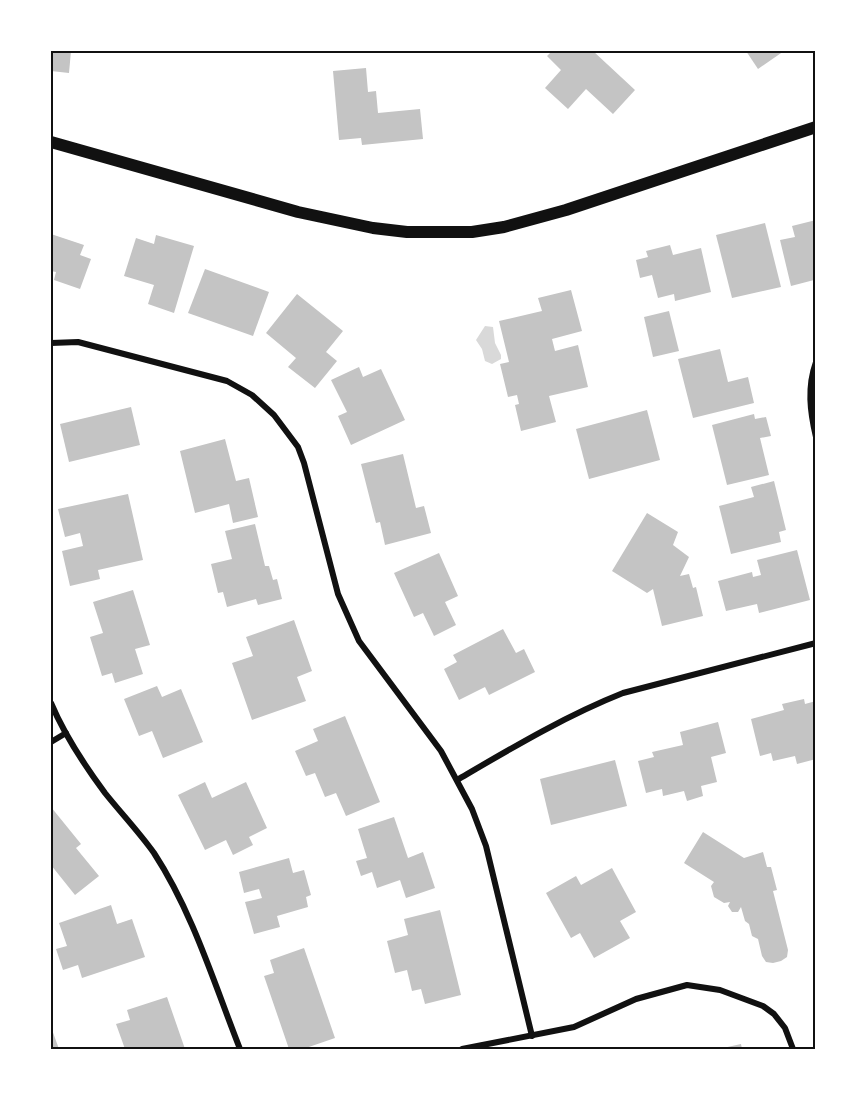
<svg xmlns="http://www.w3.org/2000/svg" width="867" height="1100" viewBox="0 0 867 1100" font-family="'IBM Plex Sans',sans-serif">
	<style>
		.water { fill: #d9d9d9 }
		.building { fill: #c4c4c4 }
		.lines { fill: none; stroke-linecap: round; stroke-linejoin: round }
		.minor { stroke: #111; stroke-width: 6 }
		.secondary { stroke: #111; stroke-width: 12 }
		.neatline { fill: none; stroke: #111; stroke-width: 2 }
	</style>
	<rect width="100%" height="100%" fill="#fff"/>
	<path class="water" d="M485 326 493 327 495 343 501 355V359L492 364 485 361 482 349 476 340Z"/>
	<g class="building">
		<path d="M51 51H71L69 73 51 71Z"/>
		<path d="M552 51H593L635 90 613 114 586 89 568 109 545 88 561 70 547 56Z"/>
		<path d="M746 51H784L758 69Z"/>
		<path d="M366 68 368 92 376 91 378 113 420 109 423 139 362 145 361 138 339 140 333 71Z"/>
		<path d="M816 220V286L814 280 791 286 780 240 795 237 792 226Z"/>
		<path d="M765 223 781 287 732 298 716 235Z"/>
		<path d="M51 234 84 245 80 255 91 259 80 289 54 280 56 272 51 271Z"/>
		<path d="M156 235 194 246 174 313 148 304 154 285 124 276 136 238 154 244Z"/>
		<path d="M670 245 673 255 701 248 711 292 675 301 674 294 658 298 652 275 640 278 636 260 648 257 646 251Z"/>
		<path d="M205 269 269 292 253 336 188 313Z"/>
		<path d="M571 290 582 331 552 339 555 351 578 345 588 387 549 396 556 422 521 431 515 405 519 404 517 395 508 397 500 364 509 362 499 321 542 311 538 298Z"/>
		<path d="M297 294 343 331 326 352 337 361 315 388 288 367 296 358 266 333Z"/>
		<path d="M669 311 679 351 653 357 644 317Z"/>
		<path d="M720 349 728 382 748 377 754 403 693 418 678 359Z"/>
		<path d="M359 367 363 377 381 369 405 420 351 445 338 416 347 412 331 380Z"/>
		<path d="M131 407 140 445 69 462 60 424Z"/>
		<path d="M647 410 660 460 589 479 576 429Z"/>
		<path d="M754 414 755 419 766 417 771 436 760 438 769 475 727 485 712 425Z"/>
		<path d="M225 439 236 481 249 478 258 517 233 523 229 504 195 513 180 451Z"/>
		<path d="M403 454 416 508 424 506 431 533 385 545 380 522 376 523 361 464Z"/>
		<path d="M774 481 786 530 779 532 781 542 731 554 719 506 754 497 751 487Z"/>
		<path d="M128 494 143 560 98 570 100 579 70 586 62 551 83 546 80 533 65 537 58 509Z"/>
		<path d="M647 513 678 532 673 545 689 557 680 576 689 574 693 588 696 587 703 616 662 626 653 589 647 593 612 571Z"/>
		<path d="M255 524 265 566H269L273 580 277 579 282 599 258 605 256 599 227 607 223 592 218 593 211 564 232 559 225 531Z"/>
		<path d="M797 550 810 600 759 613 757 604 726 611 718 581 752 572 753 577 761 575 757 560Z"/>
		<path d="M439 553 458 596 445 602 456 625 434 636 423 613 414 617 394 573Z"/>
		<path d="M133 590 150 645 135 649 143 674 115 683 112 673 102 676 90 637 103 633 93 602Z"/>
		<path d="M294 620 312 671 297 677 306 701 252 720 232 663 253 656 246 637Z"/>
		<path d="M503 629 516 653 524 649 535 672 489 695 485 687 459 700 444 669 457 662 453 655Z"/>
		<path d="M157 686 162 697 181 689 203 742 163 758 152 731 139 736 124 699Z"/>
		<path d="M804 699 805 704 816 701V759L797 764 795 756 773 761 771 753 760 756 751 719 784 710 782 704Z"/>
		<path d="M345 716 380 802 346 816 336 793 325 797 315 773 306 776 295 751 318 741 313 729Z"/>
		<path d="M718 722 726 753 711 757 717 782 701 786 703 796 687 801 684 791 663 796 662 789 646 793 638 761 654 757 652 752 683 745 680 732Z"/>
		<path d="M615 760 627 806 551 825 540 779Z"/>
		<path d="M205 782 212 798 246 782 267 828 249 837 253 845 233 855 226 840 205 850 178 795Z"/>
		<path d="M51 807 81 844 76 848 99 876 75 895 51 865Z"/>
		<path d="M394 817 408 858 423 852 435 888 406 898 400 880 377 888 372 872 361 876 356 861 367 858 358 829Z"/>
		<path d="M703 832 744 858 763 852 767 867H771L777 890 773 891 788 950 787 957 781 961 773 963 766 962 762 956 758 939 752 936 749 924 745 921 741 907 738 912H732L728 906 730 902 724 903 714 897 711 886 714 882 684 863Z"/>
		<path d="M289 858 293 873 304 870 311 895 306 897 308 907 277 916 280 927 254 934 245 902 262 898 259 889 244 893 239 872Z"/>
		<path d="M612 868 636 912 620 921 630 938 594 958 580 933 571 938 546 893 576 876 581 885Z"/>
		<path d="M111 905 117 924 132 919 145 957 82 978 78 965 63 970 56 949 67 946 59 923Z"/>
		<path d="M440 910 461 995 425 1004 421 989 412 991 407 970 395 973 387 941 408 935 404 919Z"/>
		<path d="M304 948 335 1038 303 1049H289L264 976 274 973 270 960Z"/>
		<path d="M167 997 185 1049H125L116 1024 130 1020 127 1010Z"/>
		<path d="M51 1027 59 1049H51Z"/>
		<path d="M741 1044 742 1049H723V1048Z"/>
	</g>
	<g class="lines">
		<g class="minor">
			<path d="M51 343 78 342 227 381 252 395 274 415 298 447 304 463 338 594 359 641 441 751 472 809 486 846 532 1036"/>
			<path d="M816 362C807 387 810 412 816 437"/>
			<path d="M51 703C64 734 85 766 105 793 121 813 139 832 154 853 193 913 214 983 240 1049"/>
			<path d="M51 742 66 733"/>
			<path d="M457 780C510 749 565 716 623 693L816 643"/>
			<path d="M462 1049 574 1027 636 999 687 985 720 990 763 1006 774 1014 785 1028 793 1049"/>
		</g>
		<path class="secondary" d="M51 142 298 212 373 228 407 232H472L504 227 566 210 816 127"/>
	</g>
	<rect width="867" height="1100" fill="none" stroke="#ffffff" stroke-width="105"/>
	<rect x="52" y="52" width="762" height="996" class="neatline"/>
</svg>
